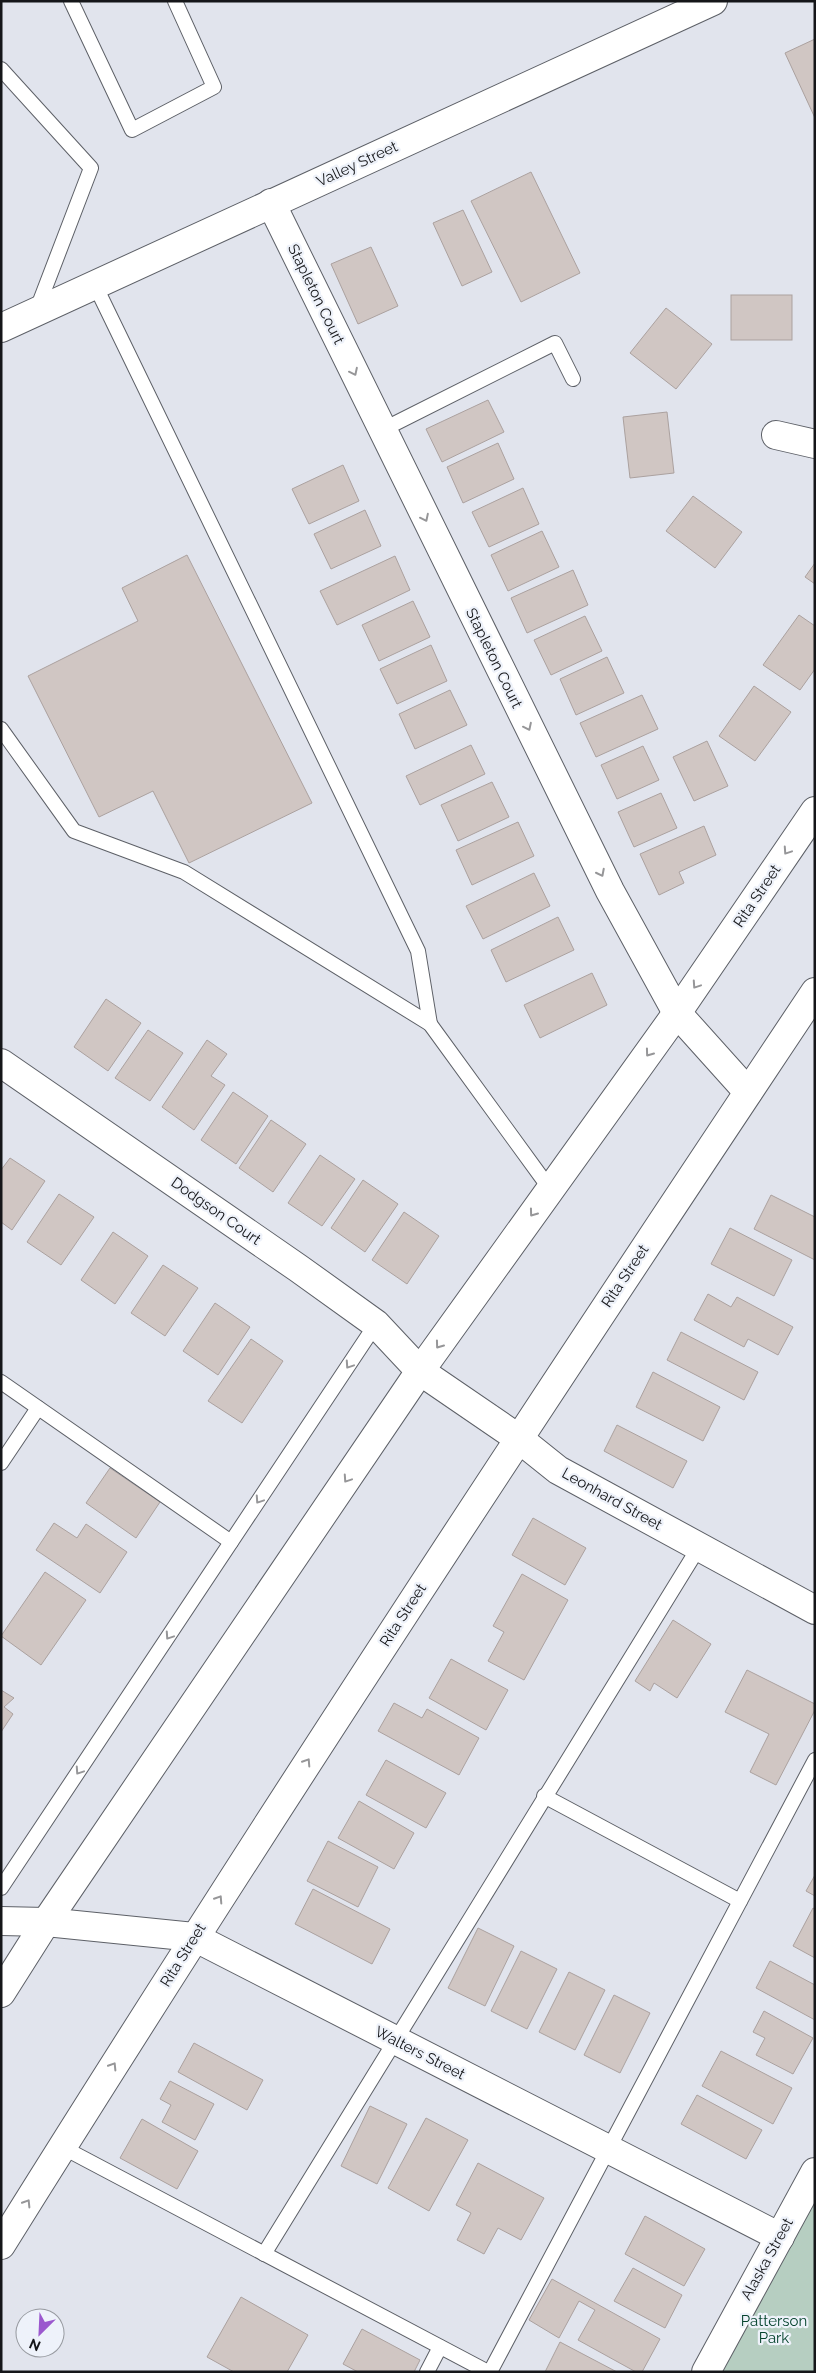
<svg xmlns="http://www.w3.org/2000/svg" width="816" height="2373" viewBox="0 0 816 2373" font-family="Raleway,sans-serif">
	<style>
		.park { fill: #b6cec1 }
		.building { fill: #d0c6c3; stroke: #aba19f }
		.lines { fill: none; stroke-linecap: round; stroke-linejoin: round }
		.service-casing { stroke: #5d6067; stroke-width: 16 }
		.minor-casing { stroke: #5d6067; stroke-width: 30 }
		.secondary-casing { stroke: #5d6067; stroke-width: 30 }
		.service { stroke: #fff; stroke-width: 14 }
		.minor { stroke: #fff; stroke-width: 28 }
		.secondary { stroke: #fff; stroke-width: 28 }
		.oneway { stroke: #969698 }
		.labels { text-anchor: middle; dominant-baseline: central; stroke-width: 4.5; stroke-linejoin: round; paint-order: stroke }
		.street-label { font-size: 15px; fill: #151619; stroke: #eef2fa }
		.park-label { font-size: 15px; fill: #06442e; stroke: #eef2fa }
	</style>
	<rect width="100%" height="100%" fill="#e1e4ed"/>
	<path class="park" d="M815 2172V2372H706Z"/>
	<g class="building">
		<path d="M815 39V118L785 53Z"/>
		<path d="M531 172 580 273 521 302 471 201Z"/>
		<path d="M463 210 492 272 462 286 433 223Z"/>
		<path d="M371 247 398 306 358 324 331 264Z"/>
		<rect x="731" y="295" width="61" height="45"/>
		<path d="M666 308 712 344 676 389 630 353Z"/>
		<path d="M488 400 504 432 442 462 426 429Z"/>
		<path d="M667 412 674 473 630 478 623 417Z"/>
		<path d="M498 443 514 479 463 503 447 467Z"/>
		<path d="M343 465 359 501 309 524 292 489Z"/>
		<path d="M523 488 539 524 489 547 472 512Z"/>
		<path d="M693 496 742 532 715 568 666 531Z"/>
		<path d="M365 510 381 546 331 569 314 534Z"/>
		<path d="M542 531 559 567 508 591 491 555Z"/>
		<path d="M187 555 312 803 189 863 153 791 99 817 28 676 138 621 122 588Z"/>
		<path d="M395 556 410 590 337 625 320 591Z"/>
		<path d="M815 563V584L805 577Z"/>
		<path d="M573 570 588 605 527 633 511 598Z"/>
		<path d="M413 601 430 637 379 661 362 625Z"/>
		<path d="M799 615 815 626V669L800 690 763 665Z"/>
		<path d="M585 616 602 651 551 675 534 640Z"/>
		<path d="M431 645 447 681 397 704 380 669Z"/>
		<path d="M607 657 624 693 576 715 560 679Z"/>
		<path d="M754 686 791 712 755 761 719 736Z"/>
		<path d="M450 690 467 725 415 749 399 714Z"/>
		<path d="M642 695 658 729 596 757 580 723Z"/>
		<path d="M707 741 728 786 694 801 673 757Z"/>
		<path d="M471 745 485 774 420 805 406 776Z"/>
		<path d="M643 746 659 780 617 799 601 765Z"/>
		<path d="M492 782 509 817 458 841 441 805Z"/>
		<path d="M661 793 677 828 634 847 618 812Z"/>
		<path d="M518 822 534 856 472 885 456 850Z"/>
		<path d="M704 826 716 855 679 872 684 883 659 895 640 854Z"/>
		<path d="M534 873 550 906 483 939 466 906Z"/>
		<path d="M558 917 574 950 506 982 491 950Z"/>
		<path d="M592 973 607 1005 540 1038 524 1005Z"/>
		<path d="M106 999 141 1023 108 1071 74 1047Z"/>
		<path d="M148 1030 183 1053 150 1101 115 1078Z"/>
		<path d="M207 1040 227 1054 211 1076 225 1085 194 1130 162 1107Z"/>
		<path d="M233 1092 268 1116 236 1164 201 1140Z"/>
		<path d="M271 1120 306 1144 273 1192 239 1168Z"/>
		<path d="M320 1155 355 1179 322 1226 288 1203Z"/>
		<path d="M10 1158 45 1181 12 1230 1 1222V1170Z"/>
		<path d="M363 1180 398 1204 365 1252 331 1228Z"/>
		<path d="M59 1194 94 1217 61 1265 27 1242Z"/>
		<path d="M771 1195 815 1217V1260L754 1229Z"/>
		<path d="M404 1212 439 1236 407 1284 372 1260Z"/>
		<path d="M730 1228 792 1260 774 1296 711 1264Z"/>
		<path d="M113 1232 148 1256 115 1304 81 1280Z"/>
		<path d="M163 1265 198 1288 165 1336 131 1313Z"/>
		<path d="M708 1294 731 1307 737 1297 793 1327 778 1355 748 1339 744 1347 694 1320Z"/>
		<path d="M215 1303 250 1327 218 1375 183 1351Z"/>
		<path d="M681 1332 758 1372 744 1400 667 1360Z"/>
		<path d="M251 1339 283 1361 242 1423 208 1401Z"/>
		<path d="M653 1372 720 1407 703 1441 636 1407Z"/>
		<path d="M617 1425 687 1461 673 1488 604 1451Z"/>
		<path d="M110 1468 160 1502 136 1538 86 1503Z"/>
		<path d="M533 1518 586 1548 565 1585 512 1555Z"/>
		<path d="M54 1523 77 1538 86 1524 127 1552 100 1593 36 1550Z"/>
		<path d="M45 1572 86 1600 41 1665 1 1636Z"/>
		<path d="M522 1574 568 1600 524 1680 488 1661 504 1632 493 1626Z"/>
		<path d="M673 1620 711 1644 677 1698 654 1683 650 1691 635 1681Z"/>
		<path d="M451 1659 508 1690 486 1730 429 1698Z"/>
		<path d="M747 1670 815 1704V1710L776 1785 750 1772 769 1734 725 1712Z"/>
		<path d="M1 1690 14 1698 4 1707 13 1714 1 1732Z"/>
		<path d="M394 1703 422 1718 427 1709 479 1738 459 1775 378 1731Z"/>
		<path d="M386 1760 446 1793 426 1828 366 1795Z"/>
		<path d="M359 1801 414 1833 394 1869 338 1838Z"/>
		<path d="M328 1841 378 1867 358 1907 307 1881Z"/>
		<path d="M815 1875V1896L806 1891Z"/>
		<path d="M313 1889 390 1929 372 1964 295 1924Z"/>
		<path d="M813 1908 815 1909V1958L793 1946Z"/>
		<path d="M478 1928 514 1946 485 2006 448 1988Z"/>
		<path d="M521 1951 557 1969 527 2029 491 2011Z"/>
		<path d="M770 1961 815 1985V2020L756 1988Z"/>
		<path d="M569 1972 605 1990 575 2050 539 2032Z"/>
		<path d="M614 1995 650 2013 620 2073 584 2055Z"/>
		<path d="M764 2011 813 2038 793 2074 756 2055 765 2038 753 2032Z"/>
		<path d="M194 2043 263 2080 247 2110 178 2072Z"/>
		<path d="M721 2051 792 2088 773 2124 702 2086Z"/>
		<path d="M170 2081 214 2104 195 2140 162 2122 171 2105 160 2099Z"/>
		<path d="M697 2095 762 2130 746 2159 681 2124Z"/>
		<path d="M370 2106 407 2124 377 2184 341 2166Z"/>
		<path d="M426 2118 468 2140 429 2211 388 2188Z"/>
		<path d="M142 2119 198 2151 177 2189 120 2158Z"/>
		<path d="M478 2163 544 2198 521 2240 498 2228 484 2254 457 2240 471 2213 456 2205Z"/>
		<path d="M645 2216 705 2249 684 2286 625 2254Z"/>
		<path d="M633 2268 682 2295 665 2328 614 2301Z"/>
		<path d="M552 2279 660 2339 642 2372H636L578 2340 595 2310 579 2301 559 2338 529 2320Z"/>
		<path d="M241 2297 308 2335 287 2372H234L207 2357Z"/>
		<path d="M362 2329 420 2360 414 2372H358L343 2364Z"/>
		<path d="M560 2342 617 2372H545Z"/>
	</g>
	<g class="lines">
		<defs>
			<g id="service">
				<path d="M71 1 132 130 214 87 175 1"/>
				<path d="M1 69 91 168 37 309"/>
				<path d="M95 285 418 951 430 1024"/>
				<path d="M382 430 555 343 573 379"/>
				<path d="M1 729 74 831 184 872 430 1024 550 1189"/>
				<path d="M1 1382 231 1542"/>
				<path d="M1 1463 38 1408"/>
				<path d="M544 1796 740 1901"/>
				<path d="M1 1888 376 1324"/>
				<path d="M62 2147 488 2372"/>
				<path d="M264 2254 699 1547"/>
				<path d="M427 2372 440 2347"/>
				<path d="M490 2372 815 1760"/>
			</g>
			<g id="minor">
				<path d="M271 203 610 891 677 1013 748 1092"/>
				<path d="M776 435 815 444"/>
				<path d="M1 1063 298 1268 376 1324 420 1371 518 1438 558 1470 815 1610"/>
				<path d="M1 1921 46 1922 194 1937 780 2237"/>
				<path d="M1 1993 46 1922 420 1371 677 1013 815 811"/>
				<path d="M1 2245C265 1822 539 1406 815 992"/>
				<path d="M706 2372 815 2172"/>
			</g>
			<path id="secondary" d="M1 328 713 1"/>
		</defs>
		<use href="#service" class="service-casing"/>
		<use href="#minor" class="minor-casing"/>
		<use href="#secondary" class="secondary-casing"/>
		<use href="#service" class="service"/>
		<use href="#minor" class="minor"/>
		<use href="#secondary" class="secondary"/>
	</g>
	<defs><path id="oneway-chevron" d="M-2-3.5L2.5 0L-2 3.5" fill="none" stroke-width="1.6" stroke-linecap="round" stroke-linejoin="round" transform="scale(1.25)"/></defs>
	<g class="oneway">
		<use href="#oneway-chevron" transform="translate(354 372) rotate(64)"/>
		<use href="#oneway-chevron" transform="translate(425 518) rotate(64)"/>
		<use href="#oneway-chevron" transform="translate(528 727) rotate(64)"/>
		<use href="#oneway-chevron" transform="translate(787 851) rotate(124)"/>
		<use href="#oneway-chevron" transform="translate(601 873) rotate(63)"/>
		<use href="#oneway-chevron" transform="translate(696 985) rotate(124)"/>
		<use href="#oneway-chevron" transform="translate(649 1053) rotate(126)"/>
		<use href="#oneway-chevron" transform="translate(533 1213) rotate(126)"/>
		<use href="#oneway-chevron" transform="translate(439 1345) rotate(126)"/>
		<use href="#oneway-chevron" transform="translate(349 1365) rotate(124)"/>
		<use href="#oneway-chevron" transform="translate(347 1479) rotate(124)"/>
		<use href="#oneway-chevron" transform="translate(259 1500) rotate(124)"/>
		<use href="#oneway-chevron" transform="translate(169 1636) rotate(124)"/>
		<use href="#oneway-chevron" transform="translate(307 1762) rotate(-57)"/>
		<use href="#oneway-chevron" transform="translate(79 1771) rotate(124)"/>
		<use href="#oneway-chevron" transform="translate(219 1899) rotate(-57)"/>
		<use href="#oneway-chevron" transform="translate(113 2066) rotate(-58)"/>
		<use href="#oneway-chevron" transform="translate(27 2203) rotate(-58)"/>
	</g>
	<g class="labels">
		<g class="street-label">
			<text transform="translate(357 164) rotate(-25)">Valley Street</text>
			<text transform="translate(316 294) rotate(64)">Stapleton Court</text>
			<text transform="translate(494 658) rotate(64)">Stapleton Court</text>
			<text transform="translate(757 896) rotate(-56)">Rita Street</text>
			<text transform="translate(216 1211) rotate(35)">Dodgson Court</text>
			<text transform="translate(625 1276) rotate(-56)">Rita Street</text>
			<text transform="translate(612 1499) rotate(29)">Leonhard Street</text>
			<text transform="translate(403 1615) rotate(-57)">Rita Street</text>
			<text transform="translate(183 1955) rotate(-58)">Rita Street</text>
			<text transform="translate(420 2053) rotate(27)">Walters Street</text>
			<text transform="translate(767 2259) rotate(-61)">Alaska Street</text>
		</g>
		<g class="park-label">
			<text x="774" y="2321">Patterson<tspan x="774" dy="17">Park</tspan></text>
		</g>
	</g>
	<rect width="816" height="2373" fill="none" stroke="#151619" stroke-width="5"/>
	<g transform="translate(40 2333) rotate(204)"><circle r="24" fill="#eef2fa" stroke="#979aa0"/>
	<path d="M0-4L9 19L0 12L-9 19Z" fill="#9b58ce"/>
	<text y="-8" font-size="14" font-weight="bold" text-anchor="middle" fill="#151619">N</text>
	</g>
</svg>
